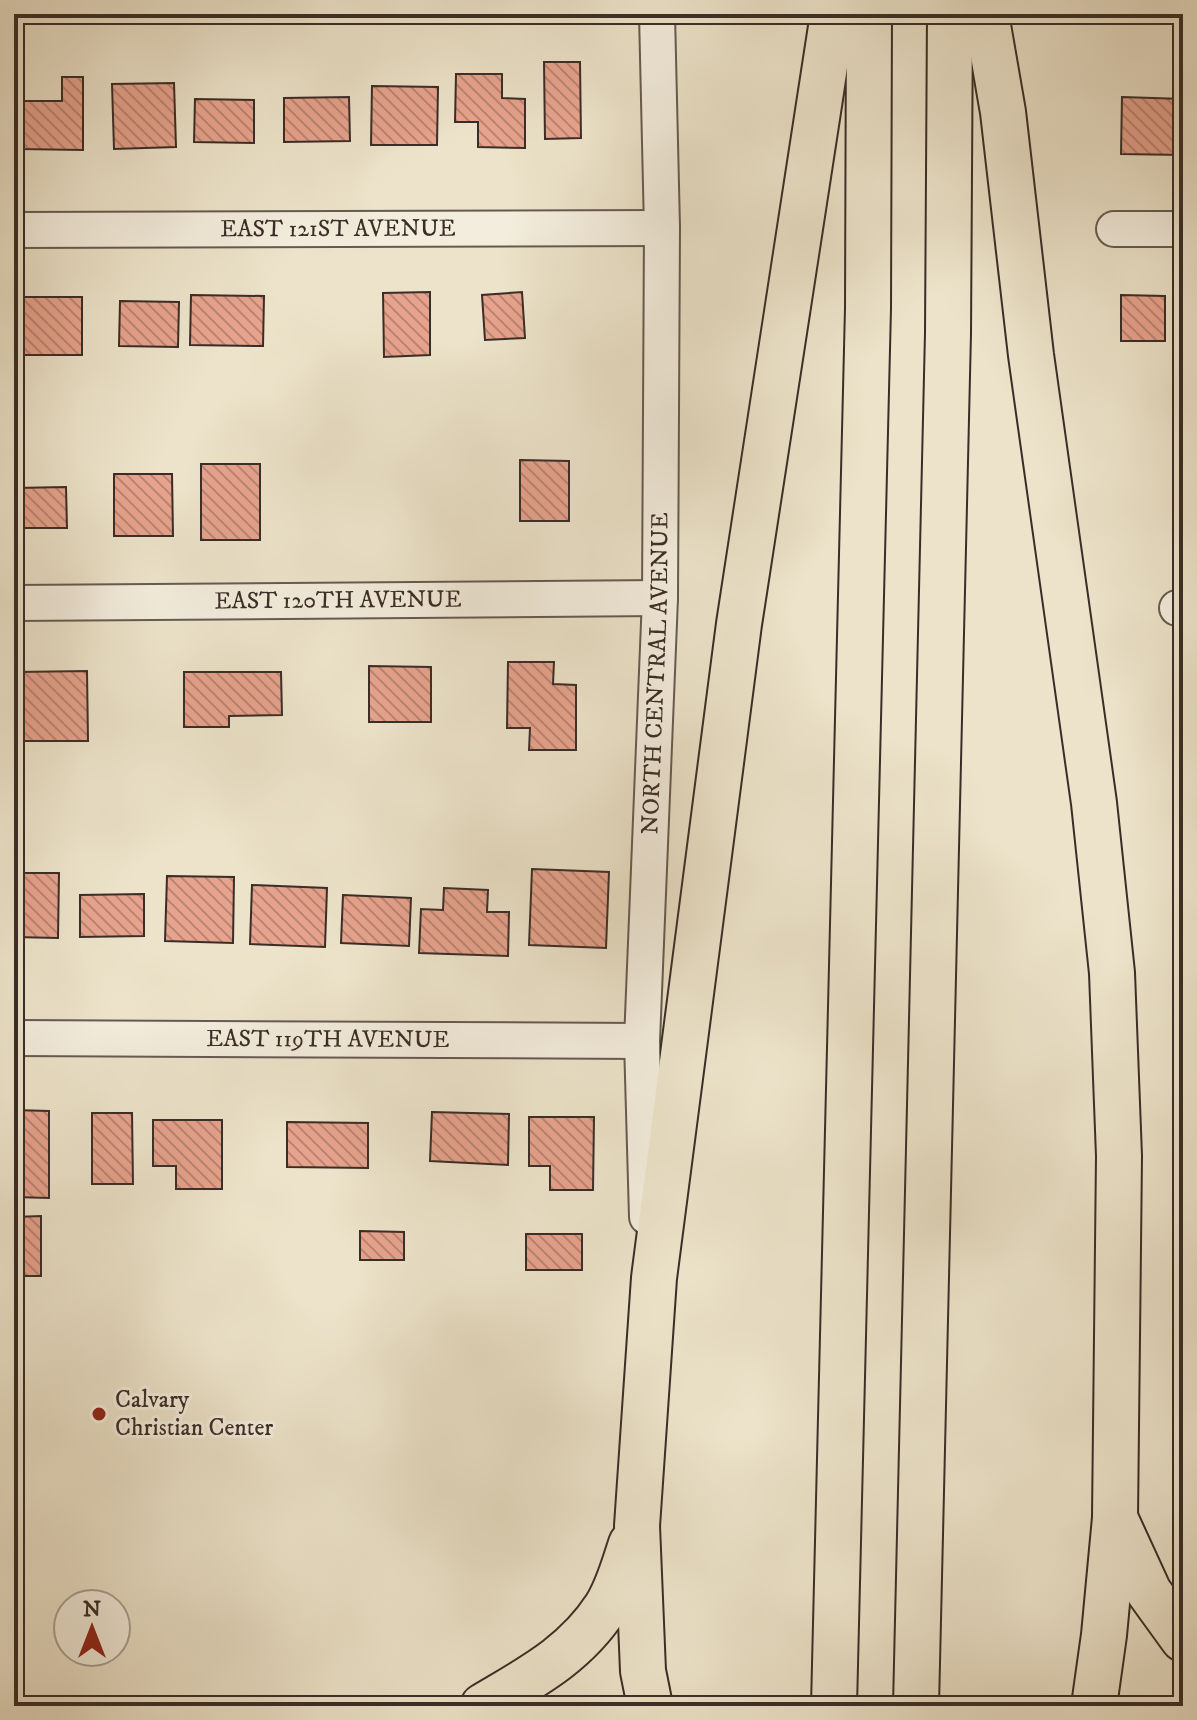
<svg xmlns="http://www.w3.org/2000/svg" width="1197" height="1720" viewBox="0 0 1197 1720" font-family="'IM FELL DW Pica',serif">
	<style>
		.building { fill: url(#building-back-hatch); stroke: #3a2d27; stroke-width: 2 }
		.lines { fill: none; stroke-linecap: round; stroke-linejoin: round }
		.minor-casing { stroke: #665a50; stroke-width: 38 }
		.motorway-casing { stroke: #3a2d27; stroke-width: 48 }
		.minor { stroke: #f3eddd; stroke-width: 34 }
		.motorway { stroke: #ece3ca; stroke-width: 44 }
		.poi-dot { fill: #8f2418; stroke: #f3eddd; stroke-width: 3 }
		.labels { text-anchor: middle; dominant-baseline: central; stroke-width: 6; stroke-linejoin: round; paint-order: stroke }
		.street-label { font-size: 24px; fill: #3a2d27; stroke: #f3eddd }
		.poi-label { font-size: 24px; fill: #3a2d27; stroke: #f3eddd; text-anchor: start }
	</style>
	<defs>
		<pattern id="building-back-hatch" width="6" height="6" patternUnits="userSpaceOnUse" patternTransform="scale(2)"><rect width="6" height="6" fill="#e7a38d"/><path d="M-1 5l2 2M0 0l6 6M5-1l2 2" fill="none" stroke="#bc8573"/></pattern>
	</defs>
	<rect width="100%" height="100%" fill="#ece3ca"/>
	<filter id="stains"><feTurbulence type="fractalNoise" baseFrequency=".0025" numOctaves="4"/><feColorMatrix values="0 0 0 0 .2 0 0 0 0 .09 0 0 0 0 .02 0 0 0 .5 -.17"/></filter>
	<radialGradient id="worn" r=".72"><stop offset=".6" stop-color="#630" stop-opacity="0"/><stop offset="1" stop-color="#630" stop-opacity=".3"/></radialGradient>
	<g class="building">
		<path d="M544 62H580L581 138 545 139Z"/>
		<path d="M456 74H502V98L525 99V148L478 147V122H455Z"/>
		<path d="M62 77H83V150L20 149V101H62Z"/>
		<path d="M174 83 176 147 114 149 112 84Z"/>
		<path d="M372 86 438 87 437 145H371Z"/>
		<path d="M349 97 350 141 284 142V98Z"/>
		<path d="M1122 97 1183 99V155L1121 154Z"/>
		<path d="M195 99 254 100V143L194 142Z"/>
		<path d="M430 292V355L384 357 383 293Z"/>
		<path d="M522 292 525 338 485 340 482 295Z"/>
		<path d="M191 295 264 296 263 346 190 345Z"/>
		<path d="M1121 295 1165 296V341H1121Z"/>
		<rect x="16" y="297" width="66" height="58"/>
		<path d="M120 301 179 302 178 347 119 346Z"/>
		<rect x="1176" y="302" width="7" height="40"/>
		<path d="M520 460 569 461V521H520Z"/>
		<rect x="201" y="464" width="59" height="76"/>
		<path d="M114 474H172L173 536H114Z"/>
		<path d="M66 487 67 528H15V488Z"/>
		<path d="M508 662H554L553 684 576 685V750H529L530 728H507Z"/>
		<path d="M369 666 431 667V722H369Z"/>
		<path d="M87 671 88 741H18L17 672Z"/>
		<path d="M184 672H281L282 715 229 716V727H184Z"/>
		<path d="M532 869 609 872 606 948 529 945Z"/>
		<path d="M14 873H59L58 938 14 937Z"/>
		<path d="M167 876 234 877 233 943 165 941Z"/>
		<path d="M252 885 327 888 325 947 250 944Z"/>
		<path d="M444 888 488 890 487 912H509L508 956 419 953 421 909 443 910Z"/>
		<path d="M144 894V936L80 937V895Z"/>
		<path d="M343 895 411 898 409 946 341 943Z"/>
		<path d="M14 1110 49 1111V1198L14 1197Z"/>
		<path d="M432 1112 509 1114 508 1165 430 1161Z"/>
		<path d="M92 1113H132L133 1184H92Z"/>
		<path d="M529 1117H594L593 1190H550V1166H529Z"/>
		<path d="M153 1120H222V1189H176V1166H153Z"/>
		<path d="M287 1122 368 1123V1168L287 1167Z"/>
		<path d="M41 1216V1276H14V1217Z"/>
		<path d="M360 1231 404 1232V1260H360Z"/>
		<rect x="526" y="1234" width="56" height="36"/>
	</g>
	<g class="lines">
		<defs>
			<g id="minor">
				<path d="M1114 229H1183"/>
				<path id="s1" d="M14 230 662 228"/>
				<path id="s2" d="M14 603 660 598"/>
				<path d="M1177 608H1183"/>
				<path id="s3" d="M14 1038 642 1041"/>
				<path id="s4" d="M647 1217 642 1041 660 598 662 228 657 14"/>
			</g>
			<g id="motorway">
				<path d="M986 14 1003 112 1031 355 1094 803 1112 973 1119 1156 1115 1518 1104 1635 1094 1706"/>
				<path d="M1116 1520 1149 1592 1183 1639"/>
				<path d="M483 1706C530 1678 575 1655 606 1607 618 1588 624 1565 631 1544"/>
				<path d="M650 1706 643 1671 637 1526 654 1278 739 624 833 14"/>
				<path d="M834 1706 868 308 869 14"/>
				<path d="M916 1706 948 333 950 14"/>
			</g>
		</defs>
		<use href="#minor" class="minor-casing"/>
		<use href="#motorway" class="motorway-casing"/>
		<use href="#minor" class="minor"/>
		<use href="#motorway" class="motorway"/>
	</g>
	<circle class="poi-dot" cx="99" cy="1414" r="8"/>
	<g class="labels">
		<g class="street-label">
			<text stroke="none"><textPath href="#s1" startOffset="324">EAST 121ST AVENUE</textPath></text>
			<text stroke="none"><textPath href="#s2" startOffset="324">EAST 120TH AVENUE</textPath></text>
			<text stroke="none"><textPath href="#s4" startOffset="544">NORTH CENTRAL AVENUE</textPath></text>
			<text stroke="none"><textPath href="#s3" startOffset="314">EAST 119TH AVENUE</textPath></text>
		</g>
		<g class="poi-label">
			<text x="115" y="1400">Calvary<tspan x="115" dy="28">Christian Center</tspan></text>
		</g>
	</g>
	<rect width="1197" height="1720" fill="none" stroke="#ece3ca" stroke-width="48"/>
	<rect x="16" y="16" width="1165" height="1688" fill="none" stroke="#3a2d27" stroke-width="4"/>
	<rect x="24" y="24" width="1149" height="1672" fill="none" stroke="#3a2d27" stroke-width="2"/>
	<g transform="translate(92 1628)"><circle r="38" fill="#f3eddd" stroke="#a9a094" stroke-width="2"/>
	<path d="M0-6L14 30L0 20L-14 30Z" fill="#8f2418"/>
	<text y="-12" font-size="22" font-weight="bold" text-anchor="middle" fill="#3a2d27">N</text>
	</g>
	<rect width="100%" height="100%" filter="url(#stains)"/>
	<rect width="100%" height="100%" fill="url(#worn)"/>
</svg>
